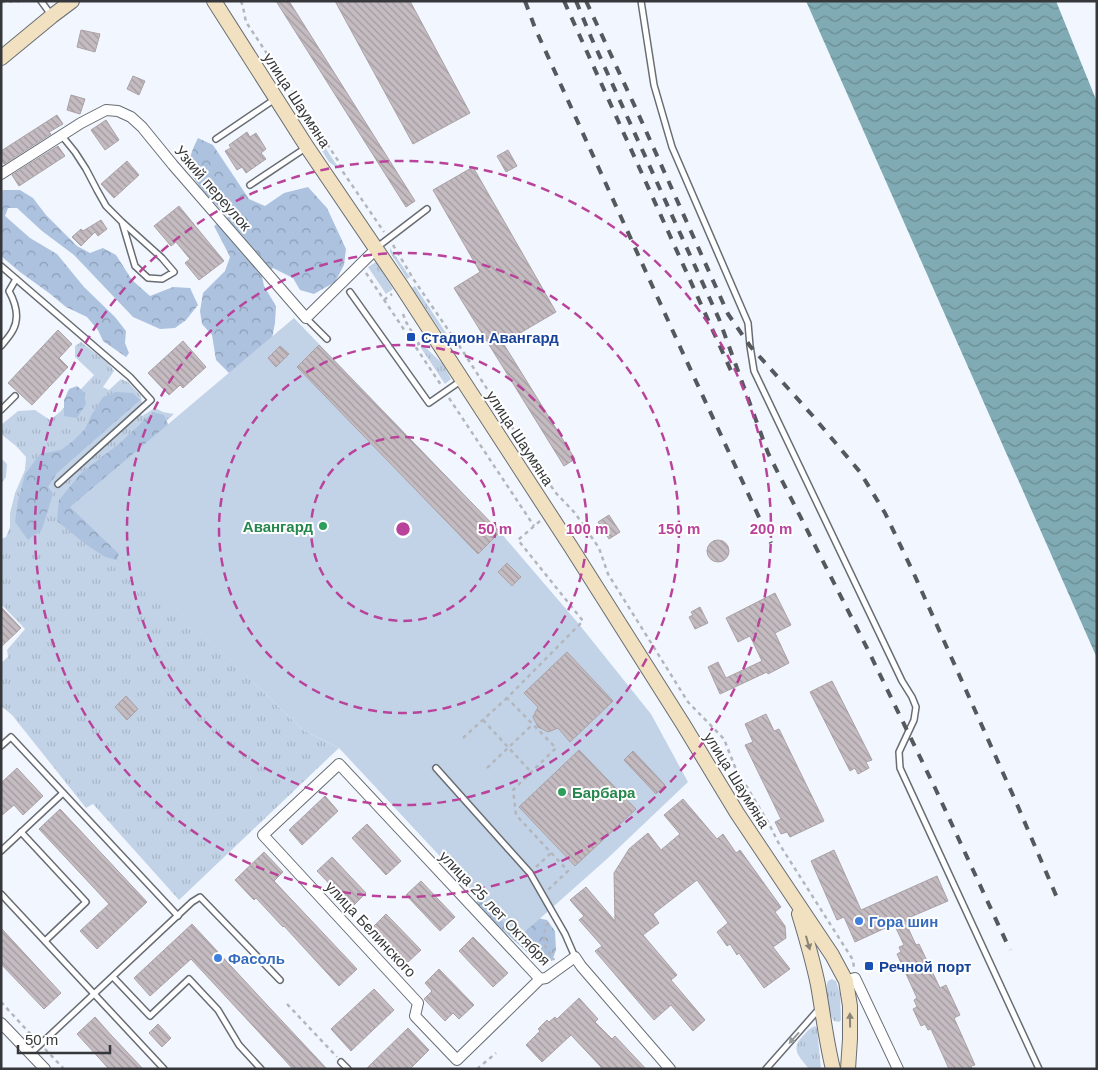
<svg xmlns="http://www.w3.org/2000/svg" width="1098" height="1070" viewBox="0 0 1098 1070" font-family="Helvetica,sans-serif">
	<style>
		.grass { fill: url(#grass-tufts) }
		.forest { fill: url(#forest-crowns) }
		.garden { fill: #c3d3e7 }
		.water { fill: url(#water-waves) }
		.building { fill: url(#building-back-hatch); stroke: #aaa2a7 }
		.lines { fill: none; stroke-linecap: round; stroke-linejoin: round }
		.lane-casing { stroke: #686d73; stroke-width: 8 }
		.street-casing { stroke: #686d73; stroke-width: 12 }
		.secondary-casing { stroke: #686d73; stroke-width: 16 }
		.path { stroke: #b3b7bd; stroke-width: 2.5; stroke-dasharray: 4 4; stroke-linecap: butt }
		.lane { stroke: #fff; stroke-width: 5 }
		.street { stroke: #fff; stroke-width: 10 }
		.secondary { stroke: #f2e1c0; stroke-width: 14 }
		.rail { stroke: #55585c; stroke-width: 4; stroke-dasharray: 9 9; stroke-linecap: butt }
		.oneway { fill: #8a8476 }
		.oneway2 { fill: #9a9b9c }
		.ring { fill: none; stroke: #b9439a; stroke-width: 2.5; stroke-dasharray: 9 6 }
		.transit-dot { fill: #1a4fb4; stroke: #fff; stroke-width: 2 }
		.leisure-dot { fill: #2e9e5b; stroke: #fff; stroke-width: 2 }
		.shop-dot { fill: #3f7fe0; stroke: #fff; stroke-width: 2 }
		.labels { text-anchor: middle; dominant-baseline: central; stroke-width: 4; stroke-linejoin: round; paint-order: stroke }
		.street-label { font-size: 15px; fill: #35373a; stroke: #fff }
		.transit-label { font-size: 15px; font-weight: bold; fill: #164399; stroke: #fff; text-anchor: start }
		.leisure-label { font-size: 15px; font-weight: bold; fill: #27864d; stroke: #fff; text-anchor: end }
		.shop-label { font-size: 15px; font-weight: bold; fill: #366cbe; stroke: #fff; text-anchor: start }
		.centre { fill: #b9439a; stroke: #fff; stroke-width: 2.5 }
		.ring-label { font-size: 15px; text-anchor: middle; font-weight: bold; fill: #b9439a; stroke: #fff; stroke-width: 4; stroke-linejoin: round; paint-order: stroke }
	</style>
	<defs>
		<pattern id="grass-tufts" width="24" height="20" patternUnits="userSpaceOnUse" patternTransform="scale(1.25)"><rect width="24" height="20" fill="#c3d3e7"/><path d="M3 7l-1-3M5 7V3M7 7l1-3M15 17l-1-3M17 17v-4M19 17l1-3" fill="none" stroke="#a8b6c7"/></pattern>
		<pattern id="forest-crowns" width="20" height="18" patternUnits="userSpaceOnUse" patternTransform="scale(1.25)"><rect width="20" height="18" fill="#acc2df"/><path d="M2 6a3 3 0 1 1 6 0M12 15a3 3 0 1 1 6 0" fill="none" stroke="#8d9eb6"/></pattern>
		<pattern id="water-waves" width="16" height="10" patternUnits="userSpaceOnUse" patternTransform="scale(1.25)"><rect width="16" height="10" fill="#80abb4"/><path d="M0 5q4-4 8 0t8 0" fill="none" stroke="#6a8c93"/></pattern>
		<pattern id="building-back-hatch" width="6" height="6" patternUnits="userSpaceOnUse" patternTransform="scale(1.25)"><rect width="6" height="6" fill="#c5bcc1"/><path d="M-1 5l2 2M0 0l6 6M5-1l2 2" fill="none" stroke="#a19a9e"/></pattern>
	</defs>
	<rect width="100%" height="100%" fill="#f2f7ff"/>
	<g class="grass">
		<path d="M295 102 340 170 329 162 310 131Z"/>
		<path d="M390 248 410 277 407 279 390 252Z"/>
		<path d="M376 262 393 289 386 294 368 267Z"/>
		<path d="M415 286 454 345 451 346 412 288Z"/>
		<path d="M81 342 108 363 114 371 103 387 109 390 121 379 128 382 141 396 142 404 137 409 142 416 155 408 163 412 174 414 70 506 303 730 339 748 179 900 93 804 86 808 12 715 1 706V663L8 657 7 650 25 629 1 604V539L6 537 10 527V513L15 493 25 470 26 457 16 446 1 434V425L18 411 35 410 50 420 60 412 94 375 75 357V346Z"/>
		<path d="M424 346 443 364 451 379 445 384 421 348Z"/>
		<path d="M1 458 7 464 6 477 1 484Z"/>
		<path d="M832 979 836 981 840 994 841 1020 839 1022 834 1021C828 1014 824 990 828 981Z"/>
		<path d="M815 1026 817 1028 821 1069H809C800 1057 790 1050 802 1037 806 1033 809 1028 815 1026Z"/>
	</g>
	<g class="forest">
		<path d="M198 138 213 145 249 199 265 206 284 193 308 187 327 208 346 249 344 265 335 282 314 294 300 290 293 278 273 268 262 276 264 286 276 306 275 323 270 349 232 376 216 360 212 335 202 324 200 311 203 293 225 271 230 257 225 247 214 226 228 217C218 206 188 179 189 164 190 155 194 146 198 138Z"/>
		<path d="M3 190H20L33 198 46 215 77 246 90 253 103 248 116 255 132 280 150 296 173 287 190 288 198 305 186 320 175 328 160 329 133 317 74 255 42 231 17 208H8L5 216 30 238 57 254 84 287 115 317 126 331 125 343 129 353 126 357 103 341 98 330 87 317 66 307 49 293 20 272 1 256V191Z"/>
		<path d="M77 386 84 392 86 404 77 418 64 416V400L69 389Z"/>
		<path d="M116 392 133 393 140 400 57 473 48 487 53 494 42 529 28 540 15 522 18 501 25 474 40 454 61 450 74 440 85 429 92 414 103 397Z"/>
		<path d="M153 412 164 415 172 433 120 549 117 560 105 557 84 543 57 521 59 500 81 473 120 443Z"/>
		<path d="M486 896 537 918 547 920 555 931 556 950 552 961 544 960 529 954 493 921 476 902Z"/>
	</g>
	<path class="garden" d="M294 318 500 532 578 623 651 714 688 782 608 858 518 938 491 909 490 910 339 748 303 730 70 507Z"/>
	<path class="water" d="M806 1H1056L1097 102V658Z"/>
	<g class="building">
		<path d="M276 1H289L415 201 406 207Z"/>
		<path d="M335 1H410L470 113 413 144Z"/>
		<path d="M81 30 100 34 95 52 77 47Z"/>
		<path d="M133 76 145 81 139 95 127 89Z"/>
		<path d="M71 95 85 99 80 114 67 110Z"/>
		<path d="M57 115 63 124 49 132 51 134 4 164 1 159V151Z"/>
		<path d="M106 120 119 140 105 150 91 130Z"/>
		<path d="M247 132 250 137 256 133 266 149 261 153 266 159 246 173 242 167 237 170 225 151 231 148 229 145Z"/>
		<path d="M58 146 65 156 19 186 12 175Z"/>
		<path d="M508 150 517 166 506 172 497 156Z"/>
		<path d="M127 161 139 175 114 198 101 184Z"/>
		<path d="M473 167 556 312 503 343 575 459 564 466 454 288 480 272 433 190Z"/>
		<path d="M179 206 224 261 199 280 185 263 190 259 176 242 171 246 154 226Z"/>
		<path d="M101 220 107 229 98 236 95 232 81 246 72 237 81 229 83 231Z"/>
		<path d="M58 330 72 344 59 358 68 367 32 405 8 383Z"/>
		<path d="M183 341 206 367 183 388 180 385 169 395 148 373Z"/>
		<path d="M319 345 500 532 478 554 297 367Z"/>
		<path d="M280 346 289 354 276 367 268 358Z"/>
		<path d="M609 515 620 532 609 539 598 522Z"/>
		<circle cx="718" cy="551" r="11"/>
		<path d="M507 563 521 577 512 586 498 572Z"/>
		<path d="M775 593 791 625 775 633 789 663 768 674 767 672 720 694 708 667 718 662 726 678 762 661 750 636 738 642 726 618Z"/>
		<path d="M1 607 21 628 1 647Z"/>
		<path d="M700 607 708 623 695 629 689 617 693 615 691 612Z"/>
		<path d="M567 652 613 701 570 742 558 728 548 732 538 727 533 717 538 707 524 693Z"/>
		<path d="M832 681 872 760 866 762 869 768 858 774 855 768 850 771 810 692Z"/>
		<path d="M126 696 138 709 127 720 115 707Z"/>
		<path d="M766 714 774 731 779 729 824 821 790 837 787 832 781 834 775 822 781 819 745 745 753 742 745 724Z"/>
		<path d="M579 750 636 809 575 866 519 807Z"/>
		<path d="M633 751 665 785 656 794 624 760Z"/>
		<path d="M17 768 43 796 23 815 14 805 1 816V783Z"/>
		<path d="M325 796 338 811 302 845 289 830Z"/>
		<path d="M683 799 717 839 723 834 736 853 740 850 781 907 775 912 785 926 786 938 773 947 790 969 764 988 739 953 737 955 730 944 727 946 717 932 728 923 697 880 653 914 659 923 643 935 677 975 671 980 705 1020 693 1031 671 1005 654 1020 595 951 602 946 579 920 584 916 570 900 586 887 615 921 614 873 629 849 648 833 661 850 680 834 664 815Z"/>
		<path d="M60 809 147 902 97 949 80 931 109 904 39 829Z"/>
		<path d="M367 824 401 861 386 875 352 838Z"/>
		<path d="M834 850 861 910 937 876 948 901 908 918 912 926 908 928 916 945 919 944 940 988 946 985 960 1015 954 1018 975 1065 971 1066 972 1069H949L931 1029 928 1030 925 1024 921 1026 913 1009 917 1007 914 1000 917 998 897 954 901 952 899 947 904 945 894 924 855 942 844 917 837 920 811 861Z"/>
		<path d="M264 852 283 872 274 881 357 969 339 986 284 926 283 927 256 898 254 900 235 880Z"/>
		<path d="M332 857 366 893 352 907 317 871Z"/>
		<path d="M421 881 455 917 440 931 406 895Z"/>
		<path d="M386 914 421 950 406 964 372 928Z"/>
		<path d="M192 924 268 1006 327 1069H293L191 959 150 996 134 978Z"/>
		<path d="M1 928 61 993 44 1009 1 964Z"/>
		<path d="M473 937 508 973 493 987 459 951Z"/>
		<path d="M439 969 474 1005 459 1019 453 1013 445 1021 424 999 432 991 425 983Z"/>
		<path d="M374 989 394 1010 351 1051 331 1029Z"/>
		<path d="M579 998 598 1019 595 1022 612 1039 615 1036 646 1069H603L571 1035 542 1062 526 1045 540 1031 538 1029 547 1020 549 1022 555 1017 557 1019Z"/>
		<path d="M95 1017 111 1035 143 1069H109L77 1034Z"/>
		<path d="M158 1024 171 1038 162 1047 149 1033Z"/>
		<path d="M408 1028 429 1050 410 1069H366Z"/>
	</g>
	<g class="lines">
		<defs>
			<g id="lane">
				<path d="M41 1 52 16"/>
				<path d="M641 1 654 85 672 147 748 323 750 346 754 371 902 681 912 697 916 707 914 720 899 752 900 768 1039 1069"/>
				<path d="M62 136 75 152 86 169 97 190 106 206 122 222 162 258 174 272 162 279 148 278 135 266 122 222"/>
				<path d="M216 139 275 99"/>
				<path d="M250 185 307 147"/>
				<path d="M376 248 427 209"/>
				<path d="M1 266 130 377 151 400 58 484"/>
				<path d="M350 292 429 403 462 380"/>
				<path d="M306 318 327 339"/>
				<path d="M1 346C5 341 10 336 13 330 20 317 15 302 9 291L16 279"/>
				<path d="M1 410 15 396"/>
				<path d="M1 746 11 737 178 916"/>
				<path d="M436 768 530 873 565 934 575 957"/>
				<path d="M21 832 86 902 45 941"/>
				<path d="M1 851 63 793"/>
				<path d="M1 894 164 1069"/>
				<path d="M113 977 150 1016 189 979 218 1010 239 1045 261 1069"/>
				<path d="M30 1054 192 902 200 897 280 980"/>
				<path d="M341 1062 348 1069"/>
				<path d="M766 1069 819 1009"/>
			</g>
			<g id="street">
				<path d="M1 174 81 123 106 110 118 111 131 117 142 127 173 165 306 318 376 249"/>
				<path d="M540 979 457 1060 415 1016 418 1003 263 835 339 764 540 979 546 978 575 957 581 966 670 1069"/>
				<path d="M846 981 855 978 898 1069"/>
				<path d="M1 1023 45 1069"/>
			</g>
			<g id="secondary">
				<path d="M214 1 307 147 402 287 571 547 683 724 737 813 832 955 846 981 850 1006V1039L848 1069"/>
				<path d="M1 58 52 16 72 1"/>
				<path d="M799 914C806 937 813 961 818 985 823 1013 826 1041 833 1069"/>
			</g>
		</defs>
		<use href="#lane" class="lane-casing"/>
		<use href="#street" class="street-casing"/>
		<use href="#secondary" class="secondary-casing"/>
		<g class="path">
			<path d="M241 1 243 7 246 22 339 162 343 172 384 232"/>
			<path d="M1 2 20 1"/>
			<path d="M393 245 414 280 464 353 498 406 555 492 575 513 599 548 608 574 688 702 724 739 735 767 769 824 778 842 853 960 854 968"/>
			<path d="M366 273 415 346"/>
			<path d="M384 300 392 294"/>
			<path d="M403 314 406 322 419 344 415 346 441 385"/>
			<path d="M449 398 534 526"/>
			<path d="M540 521 518 540 583 621 507 698 556 748 513 790 516 815 568 871 548 890"/>
			<path d="M483 720 531 772"/>
			<path d="M463 738 507 698"/>
			<path d="M487 768 533 724"/>
			<path d="M536 867 551 853"/>
			<path d="M549 923 545 926 544 944 554 960"/>
			<path d="M1 1002 36 1040"/>
			<path d="M287 1004 337 1057"/>
			<path d="M45 1049 64 1069"/>
			<path d="M477 1069 496 1053"/>
		</g>
		<use href="#lane" class="lane"/>
		<use href="#street" class="street"/>
		<use href="#secondary" class="secondary"/>
		<g class="rail">
			<path d="M525 1 535 28 681 349 771 543"/>
			<path d="M564 1 732 373"/>
			<path d="M576 1 591 37 719 319 768 453 868 650 936 790 1010 950"/>
			<path d="M586 1 637 111 728 314 750 346 812 415 860 472 885 513 914 574 1016 802 1058 900"/>
		</g>
	</g>
	<defs><path id="oneway-solid" d="M-6-.8H1V-3.2L6.5 0L1 3.2V.8H-6Z" transform="scale(1.25)"/></defs>
	<g class="oneway">
		<use href="#oneway-solid" transform="translate(808 943) rotate(74)"/>
		<use href="#oneway-solid" transform="translate(850 1020) rotate(-91)"/>
	</g>
	<use class="oneway2" href="#oneway-solid" transform="translate(794 1038) rotate(132)"/>
	<g class="ring">
		<circle cx="403" cy="529" r="92"/>
		<circle cx="403" cy="529" r="184"/>
		<circle cx="403" cy="529" r="276"/>
		<circle cx="403" cy="529" r="368"/>
	</g>
	<g class="transit-dot">
		<rect x="406" y="332" width="10" height="10" rx="2.5"/>
		<rect x="864" y="961" width="10" height="10" rx="2.5"/>
	</g>
	<g class="leisure-dot">
		<circle cx="323" cy="526" r="5"/>
		<circle cx="562" cy="792" r="5"/>
	</g>
	<g class="shop-dot">
		<circle cx="859" cy="921" r="5"/>
		<circle cx="218" cy="958" r="5"/>
	</g>
	<g class="labels">
		<g class="street-label">
			<text transform="translate(297 100) rotate(57)">улица Шаумяна</text>
			<text transform="translate(213 188) rotate(49)">Узкий переулок</text>
			<text transform="translate(520 438) rotate(57)">улица Шаумяна</text>
			<text transform="translate(737 780) rotate(58)">улица Шаумяна</text>
			<text transform="translate(495 908) rotate(46)">улица 25 лет Октября</text>
			<text transform="translate(371 929) rotate(47)">улица Белинского</text>
		</g>
		<g class="transit-label">
			<text x="421" y="337">Стадион Авангард</text>
			<text x="879" y="966">Речной порт</text>
		</g>
		<g class="leisure-label">
			<text x="313" y="526">Авангард</text>
			<text x="572" y="792" text-anchor="start">Барбара</text>
		</g>
		<g class="shop-label">
			<text x="869" y="921">Гора шин</text>
			<text x="228" y="958">Фасоль</text>
		</g>
	</g>
	<circle cx="403" cy="529" r="8" class="centre"/>
	<g class="ring-label">
		<text x="495" y="534">50 m</text>
		<text x="587" y="534">100 m</text>
		<text x="679" y="534">150 m</text>
		<text x="771" y="534">200 m</text>
	</g>
	<rect width="1098" height="1070" fill="none" stroke="#35373a" stroke-width="5"/>
	<path d="M18 1045v8h92v-8" fill="none" stroke="#35373a" stroke-width="2.5"/>
	<text x="25" y="1045" font-size="15" fill="#35373a" stroke="#ffffff" stroke-width="4" paint-order="stroke">50 m</text>
</svg>
